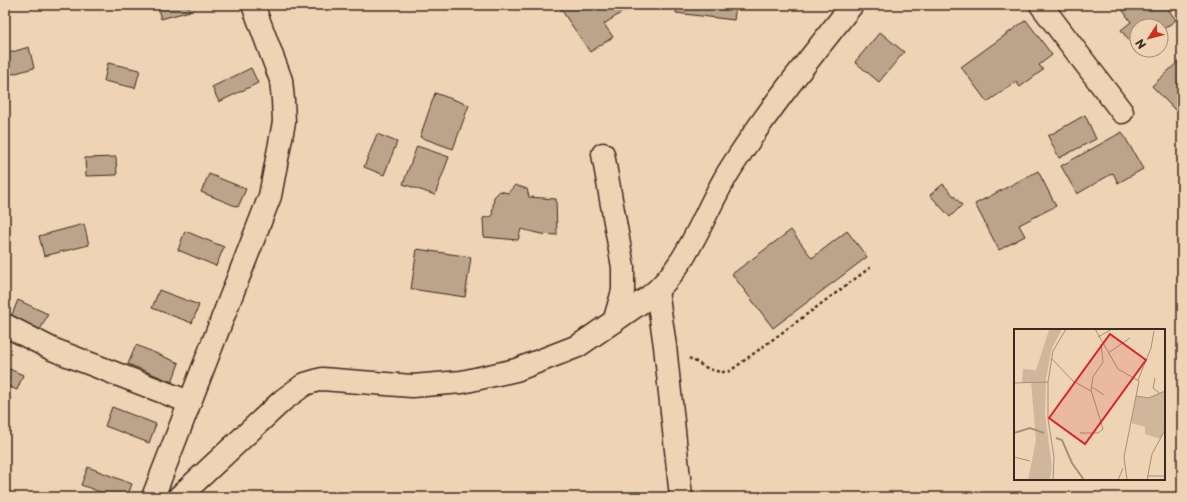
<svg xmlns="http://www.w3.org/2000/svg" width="1187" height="502" viewBox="0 0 1187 502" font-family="'Playpen Sans',sans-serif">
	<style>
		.building { fill: #bca48b; stroke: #3b2a1e }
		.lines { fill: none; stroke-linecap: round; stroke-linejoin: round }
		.minor-casing { stroke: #3b2a1e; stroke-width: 25 }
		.path { stroke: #3b2a1e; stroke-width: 2.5; stroke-dasharray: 3 3; stroke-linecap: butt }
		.minor { stroke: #eed3b5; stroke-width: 22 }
		.inset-river { fill: none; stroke: #a7907a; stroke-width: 2 }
		.inset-road { fill: none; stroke: #a68f79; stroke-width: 1 }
		.view { fill: #d62828; fill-opacity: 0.15; stroke: #d62828; stroke-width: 2 }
		.inset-edge { fill: none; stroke: #3b2a1e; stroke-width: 2 }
	</style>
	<rect width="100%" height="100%" fill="#eed3b5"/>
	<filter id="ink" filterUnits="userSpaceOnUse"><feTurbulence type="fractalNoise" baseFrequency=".025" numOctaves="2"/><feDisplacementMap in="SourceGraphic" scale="8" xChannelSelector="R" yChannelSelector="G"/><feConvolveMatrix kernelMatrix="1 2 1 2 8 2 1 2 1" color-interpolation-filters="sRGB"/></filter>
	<g filter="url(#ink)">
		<g class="building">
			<path d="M157 5H188L190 11 161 19Z"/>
			<path d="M558 5H633L604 24 613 37 590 52Z"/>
			<path d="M677 5H736L734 20 676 13Z"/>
			<path d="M1119 5H1165L1176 20 1161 31V26H1137L1136 50 1121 30 1131 22Z"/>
			<path d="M1026 20 1052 55 1039 65 1043 70 1020 87 1016 82 987 102 961 67Z"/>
			<path d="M880 32 904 52 879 82 855 62Z"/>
			<path d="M29 47 34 68 5 76V54Z"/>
			<path d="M1182 58V104L1175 110 1152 86Z"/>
			<path d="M108 63 140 70 135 88 104 81Z"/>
			<path d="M251 68 258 83 219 102 212 87Z"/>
			<path d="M435 93 469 105 453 149 420 137Z"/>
			<path d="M1085 115 1096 139 1059 158 1048 136Z"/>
			<path d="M1122 132 1143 169 1118 183 1113 173 1077 194 1061 166Z"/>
			<path d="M377 134 397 142 384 175 364 167Z"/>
			<path d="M417 146 449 157 435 195 403 184Z"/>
			<path d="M116 157 117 175 86 176 85 158Z"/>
			<path d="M1038 171 1056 206 1019 225 1025 236 999 250 975 204Z"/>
			<path d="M209 174 246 189 238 207 201 192Z"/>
			<path d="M943 184 962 205 950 217 930 195Z"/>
			<path d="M515 185 527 189 529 197 556 199 557 235 541 234 521 229 518 240 484 237 483 218 492 216 494 197 500 191 508 193Z"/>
			<path d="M84 224 89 245 44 256 39 236Z"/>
			<path d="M791 230 812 258 847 231 867 257 773 328 732 274Z"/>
			<path d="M185 231 224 247 216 266 178 250Z"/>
			<path d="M417 249 471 257 465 297 411 289Z"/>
			<path d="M159 290 199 305 192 323 152 308Z"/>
			<path d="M18 300 48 314 40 330 11 317Z"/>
			<path d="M136 345 179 363 172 382 128 364Z"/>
			<path d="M5 367 23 375 17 390 5 385Z"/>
			<path d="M112 407 156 424 149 443 105 426Z"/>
			<path d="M88 467 132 484 127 497H114L81 485Z"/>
		</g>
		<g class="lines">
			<defs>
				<g id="minor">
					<path d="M1041 5 1122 112"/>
					<path d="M603 154 623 267V291L614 322"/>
					<path d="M657 291 665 346 681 497"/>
					<path d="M5 325 52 349 189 402"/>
					<path d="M153 497 270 196 284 122 283 100 281 80 253 5"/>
					<path d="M179 497 283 400 305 384 322 379 412 386 462 382 516 370 578 346 649 297C690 265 704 210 731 168 767 111 810 58 852 5"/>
				</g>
			</defs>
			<use href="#minor" class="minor-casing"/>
			<path class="path" d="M689 358C702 365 715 375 730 371L871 267"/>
			<use href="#minor" class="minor"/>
		</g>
	</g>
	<g transform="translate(1014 329)">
		<rect width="151" height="151" fill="#eed3b5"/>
		<path d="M21 0H48L38 19 32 49 31 85 38 138 36 151H14L22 111 17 53H8L9 40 22 41 35 1ZM151 62V101L146 110 131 105V98L117 94 122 67 132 69Z" fill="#d0b79c"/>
		<path class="inset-river" d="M0 104 16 99 30 104M42 109 48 111 58 134 70 151"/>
		<path class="inset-road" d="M81 0 104 40 125 52 110 128 113 151M84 8 98 0M94 24 116 9M38 30 59 52 77 62M141 49 139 59 145 64M124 51 137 19 140 2M0 54 34 53M78 58 90 66M122 67 135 69 151 62M66 104H84L89 100 77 61 79 48 89 33 87 15M0 128 16 132M133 147H151M39 151 40 128 34 90V53L39 22 52 0M104 151 109 139M133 151 138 125 151 101"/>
		<path class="view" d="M96 5 132 31 71 115 35 89Z"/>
		<rect width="151" height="151" class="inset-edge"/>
	</g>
	<rect width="1187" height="502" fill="none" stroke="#eed3b5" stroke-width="20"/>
	<rect x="10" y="10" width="1167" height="482" fill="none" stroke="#3b2a1e" stroke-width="1.5" filter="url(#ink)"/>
	<g transform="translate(1149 38) rotate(234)"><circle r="19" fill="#eed3b5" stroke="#a68f79"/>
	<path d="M0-3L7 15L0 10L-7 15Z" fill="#c8321e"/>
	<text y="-6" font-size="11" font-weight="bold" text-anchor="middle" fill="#3b2a1e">N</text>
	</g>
</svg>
